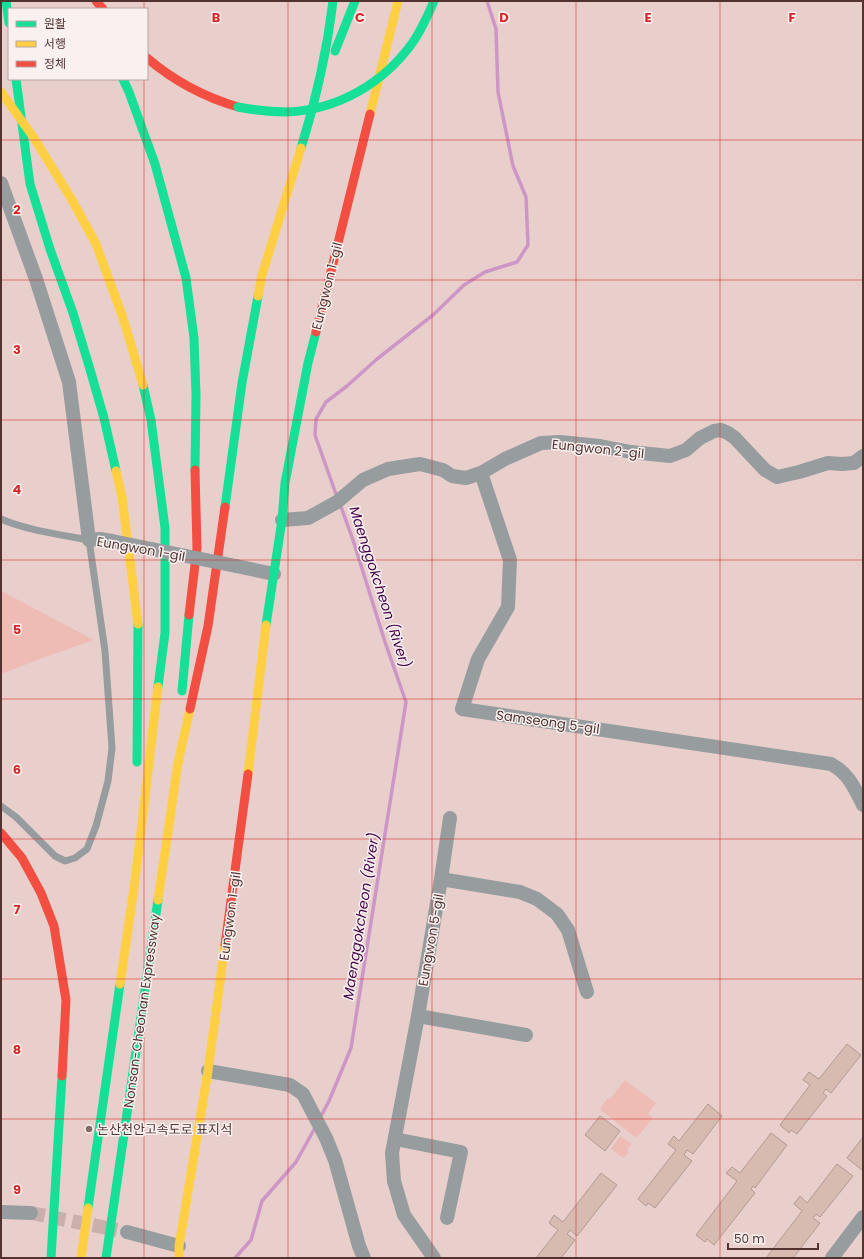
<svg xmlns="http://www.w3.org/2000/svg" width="864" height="1259" viewBox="0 0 864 1259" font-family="Poppins,'Noto Sans KR',sans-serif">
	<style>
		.green { fill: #efbbb5 }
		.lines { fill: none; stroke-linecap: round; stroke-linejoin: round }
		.stream { stroke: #cd96c6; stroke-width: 3.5 }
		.building { fill: #d7bab0; stroke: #b29b93 }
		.street-tunnel { stroke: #cab0ad; stroke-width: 14; stroke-dasharray: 14 7; stroke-linecap: butt }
		.lane { stroke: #979d9e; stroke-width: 7 }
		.street { stroke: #979d9e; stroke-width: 14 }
		.fast { stroke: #16e098; stroke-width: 9 }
		.slow { stroke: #ffcf43; stroke-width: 9 }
		.jam { stroke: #f24e42; stroke-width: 9 }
		.street-bridge { stroke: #979d9e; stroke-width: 14 }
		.fast-bridge { stroke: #16e098; stroke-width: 9 }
		.slow-bridge { stroke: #ffcf43; stroke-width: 9 }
		.grid { fill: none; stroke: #d62828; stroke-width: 1; stroke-opacity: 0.55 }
		.poi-dot { fill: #866a67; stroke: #f9f1f0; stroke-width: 1.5 }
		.labels { text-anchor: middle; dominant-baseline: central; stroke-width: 3; stroke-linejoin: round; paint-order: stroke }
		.street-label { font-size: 13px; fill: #523330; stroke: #f9f1f0 }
		.poi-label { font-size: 13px; fill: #523330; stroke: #f9f1f0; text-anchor: start }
		.water-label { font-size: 14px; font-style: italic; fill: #460549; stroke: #f9f1f0 }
		.grid-label { font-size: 13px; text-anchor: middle; font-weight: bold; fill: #d62828; stroke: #f9f1f0; stroke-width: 3; stroke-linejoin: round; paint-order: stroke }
	</style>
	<rect width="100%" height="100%" fill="#e8cfcc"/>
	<g class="green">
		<path d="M1 591 94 640 45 657 1 674Z"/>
		<path d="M625 1080 656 1103 648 1114 653 1118 636 1138 600 1109 608 1098 610 1099Z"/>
		<path d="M620 1136 631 1144 627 1150 629 1152 623 1158 611 1149Z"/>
	</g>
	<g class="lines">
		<g class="stream">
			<path d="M337 497 315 435 316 419 326 402 347 386 377 359 433 315 464 285 485 272 517 262 528 245 526 197 513 166 498 92 496 29 487 1"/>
			<path d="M320 1118 329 1101 351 1048 406 702 385 642 353 540 340 504"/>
			<path d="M235 1258 251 1240 262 1201 296 1162 316 1126"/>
		</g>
	</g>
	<g class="building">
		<path d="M847 1044 861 1055 831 1093 826 1089 823 1093 827 1096 797 1134 791 1130 789 1133 780 1125 810 1085 803 1080 809 1072 819 1079Z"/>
		<path d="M708 1104 722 1116 693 1154 687 1150 684 1155 692 1161 655 1208 648 1203 646 1206 638 1199 676 1150 668 1144 674 1136 679 1141Z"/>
		<path d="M600 1116 620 1131 605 1151 585 1135Z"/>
		<path d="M771 1133 787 1145 755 1188 753 1186 751 1189 755 1193 714 1245 707 1239 705 1242 696 1235 737 1181 726 1173 732 1167 740 1173Z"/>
		<path d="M863 1137V1169L862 1170 847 1158Z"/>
		<path d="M837 1164 853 1176 820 1217 816 1214 813 1218 820 1223 793 1258H766L802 1211 794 1204 800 1196 807 1203Z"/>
		<path d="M601 1173 617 1185 577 1236 570 1230 567 1234 575 1240 561 1258H536L558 1230 549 1223 554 1215 563 1222Z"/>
	</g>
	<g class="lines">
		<path class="street-tunnel" d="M31 1213 117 1230"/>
		<path class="lane" d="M1 519C26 530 62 535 89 540L105 651 112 748 108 781 96 826 87 849 75 858 65 861 55 856 16 817 1 806"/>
		<g class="street">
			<path d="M1 183 36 279 69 382 89 540 100 539 112 541"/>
			<path d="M481 473 510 560 508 607 478 659 462 709 831 764C849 774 854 787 863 805"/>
			<path d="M282 520 308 518 337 502 363 480 388 469 420 464 443 470 452 476 466 478 481 473 505 459 541 443 560 442 600 446 631 452 670 456 686 450 700 438 714 431 721 430 728 433 735 438 765 470 777 477 799 472 828 463 842 464 854 463 863 456"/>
			<path d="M236 566 274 574"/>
			<path d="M441 879 520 892 537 899 557 914 568 930 587 992"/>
			<path d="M418 1016 526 1035"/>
			<path d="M208 1071 290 1085 303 1094 326 1138 335 1160 359 1246 364 1258"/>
			<path d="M395 1139 461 1152 447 1218"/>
			<path d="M1 1212 31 1213"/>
			<path d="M127 1232 179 1246"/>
			<path d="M434 1258 404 1215 394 1181 392 1153 418 1016 441 879 450 818"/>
			<path d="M832 1258 863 1217"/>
		</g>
		<g class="fast">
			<path d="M6 1 9 23"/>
			<path d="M335 51 355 1"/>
			<path d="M16 79 30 184 50 249 73 313 89 366 104 418 116 471"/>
			<path d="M123 79 129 92 155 164 186 278 194 338 196 395 195 470"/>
			<path d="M301 148C316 100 327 51 333 1"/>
			<path d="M143 385 151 420 165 528V633L158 687"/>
			<path d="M225 507 242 383 258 296"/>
			<path d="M266 625 282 520 285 483 308 363 316 332"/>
			<path d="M182 691 189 615"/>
			<path d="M137 762 138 624"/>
			<path d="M88 1208 120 984"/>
			<path d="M51 1258 62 1076"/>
			<path d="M106 1258 158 900"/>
		</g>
		<g class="slow">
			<path d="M370 114 398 1"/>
			<path d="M72 200 96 244 123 318 143 385"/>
			<path d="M258 296 262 275 301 148"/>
			<path d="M116 471 122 497 138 624"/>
			<path d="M248 774 266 625"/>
			<path d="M158 900 178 763 190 709"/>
			<path d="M120 984 135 881 158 687"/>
			<path d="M81 1258 88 1208"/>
			<path d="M179 1258V1246L208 1071 225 945"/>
		</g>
		<g class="jam">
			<path d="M96 1 103 9"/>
			<path d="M147 58C174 81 204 97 238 107"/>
			<path d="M316 332 370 114"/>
			<path d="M189 615 197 548 195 470"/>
			<path d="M190 709 208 626 225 507"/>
			<path d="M1 833 22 858 41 893 54 926 66 1000 62 1076"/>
			<path d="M225 945 248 774"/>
		</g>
		<path class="street-bridge" d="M112 541 236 566"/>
		<path class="fast-bridge" d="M238 107C254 110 270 112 287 112 338 110 384 83 413 42 422 29 428 15 434 1"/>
		<path class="slow-bridge" d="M1 92 34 138 72 200"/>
	</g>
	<path class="grid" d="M144 1V9M288 1V1258M432 1V1258M576 1V1258M720 1V1258M144 79V1258M1 140H863M1 280H863M1 420H863M1 560H863M1 699H863M1 839H863M1 979H863M1 1119H863"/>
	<circle class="poi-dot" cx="89" cy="1129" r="4"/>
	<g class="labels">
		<g class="street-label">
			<text transform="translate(327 286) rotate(-76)">Eungwon 1-gil</text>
			<text transform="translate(598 449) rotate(6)">Eungwon 2-gil</text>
			<text transform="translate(141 549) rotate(10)">Eungwon 1-gil</text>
			<text transform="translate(548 722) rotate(8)">Samseong 5-gil</text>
			<text transform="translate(230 916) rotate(-82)">Eungwon 1-gil</text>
			<text transform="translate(431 940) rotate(-80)">Eungwon 5-gil</text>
			<text transform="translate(142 1011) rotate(-82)">Nonsan-Cheonan Expressway</text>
		</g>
		<g class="poi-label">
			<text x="97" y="1129">논산천안고속도로 표지석</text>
		</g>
		<g class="water-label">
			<text transform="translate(380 587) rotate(72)">Maenggokcheon (River)</text>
			<text transform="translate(361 916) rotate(-81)">Maenggokcheon (River)</text>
		</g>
	</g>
	<g class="grid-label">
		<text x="216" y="22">B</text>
		<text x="360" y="22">C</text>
		<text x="504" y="22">D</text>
		<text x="648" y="22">E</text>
		<text x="792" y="22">F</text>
		<text x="17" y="214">2</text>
		<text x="17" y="354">3</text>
		<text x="17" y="494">4</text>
		<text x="17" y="634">5</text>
		<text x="17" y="774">6</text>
		<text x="17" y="914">7</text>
		<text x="17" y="1054">8</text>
		<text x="17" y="1194">9</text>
	</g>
	<rect width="864" height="1259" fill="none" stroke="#523330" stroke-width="4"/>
	<rect x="8" y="8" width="140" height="72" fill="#f9f1f0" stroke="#b6a5a3"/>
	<rect x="16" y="21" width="20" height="6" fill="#16e098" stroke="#b6a5a3"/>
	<text x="44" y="28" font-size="12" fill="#523330">원활</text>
	<rect x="16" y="41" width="20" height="6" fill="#ffcf43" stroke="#b6a5a3"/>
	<text x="44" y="48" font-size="12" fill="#523330">서행</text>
	<rect x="16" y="61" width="20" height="6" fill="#f24e42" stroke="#b6a5a3"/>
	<text x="44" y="68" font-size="12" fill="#523330">정체</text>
	<path d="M728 1243v6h90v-6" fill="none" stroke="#523330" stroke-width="2"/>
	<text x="734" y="1243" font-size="12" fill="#523330" stroke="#f9f1f0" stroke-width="3" paint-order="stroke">50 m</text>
</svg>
